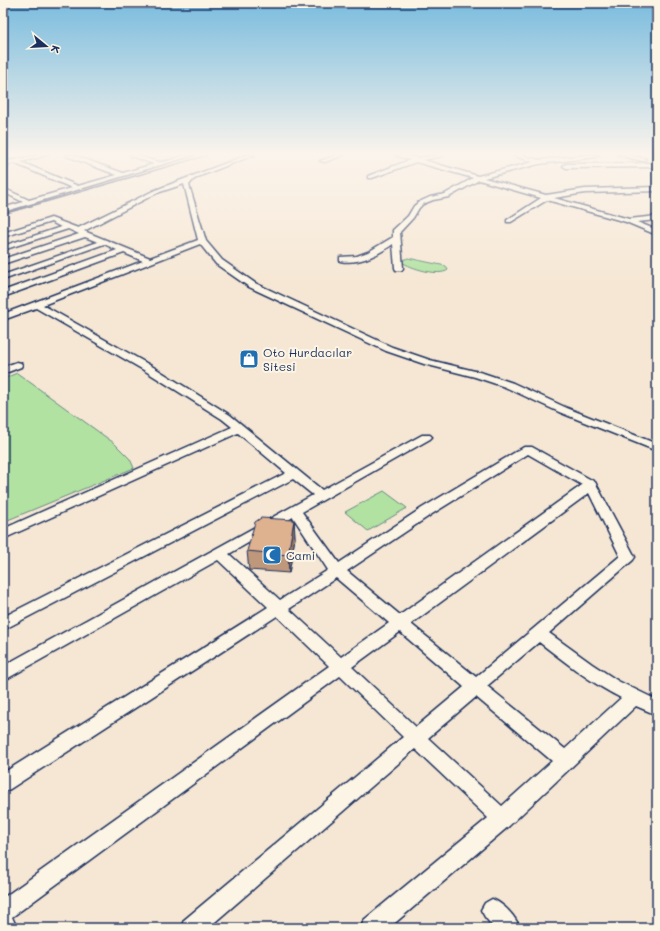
<svg xmlns="http://www.w3.org/2000/svg" width="660" height="931" viewBox="0 0 660 931" font-family="Mali,sans-serif">
	<style>
		.green { fill: #b1e2a2; stroke: #668880 }
		.lines { fill: none; stroke-linecap: round; stroke-linejoin: round }
		.minor-casing { stroke: #1b2f5e; stroke-width: 3 }
		.minor { fill: #fcf5e5; fill-rule: evenodd }
		.rail { stroke: #1b2f5e; stroke-width: 1.5 }
		.wall { fill: #bf987b; stroke: #1b2f5e }
		.shaded-wall { fill: #9b7c64; stroke: #1b2f5e }
		.building { fill: #deb18f; stroke: #1b2f5e }
		.labels { text-anchor: middle; dominant-baseline: central; stroke-width: 4; stroke-linejoin: round; paint-order: stroke }
		.poi-label { font-size: 12px; fill: #1b2f5e; stroke: #fcf5e5; text-anchor: start }
	</style>
	<rect width="100%" height="100%" fill="#f6e7d4"/>
	<filter id="ink" filterUnits="userSpaceOnUse"><feTurbulence type="fractalNoise" baseFrequency=".025" numOctaves="2"/><feDisplacementMap in="SourceGraphic" scale="8" xChannelSelector="R" yChannelSelector="G"/><feConvolveMatrix kernelMatrix="1 2 1 2 8 2 1 2 1" color-interpolation-filters="sRGB"/></filter>
	<g filter="url(#ink)">
		<g class="green">
			<path d="M408 258 446 266 448 270C439 277 410 268 402 262L403 260Z"/>
			<path d="M17 373 114 443 130 459 134 468 3 522V379Z"/>
			<path d="M384 491 407 508 368 531 345 512Z"/>
		</g>
		<g class="lines">
			<defs>
				<g id="minor">
					<path d="M39 155H48L21 162 78 186 117 175 67 156 66 155H73L123 173 154 164 131 156 130 155C141 155 149 160 159 162 170 163 182 153 194 155L3 212V208L23 202 3 192V188L29 200 72 188 14 163 3 166V162Z"/>
					<path d="M247 155H254L200 176 193 180 189 185 206 241 222 260 255 283 392 347 430 360 483 373 513 383 567 408 657 444V451L559 412 505 387 475 377 424 364 386 351 249 287 216 264 200 244 43 305 155 368 230 415 322 490 422 435H430L432 437 430 439 302 512 339 563 422 508 524 447H532L595 482 635 557 633 560 549 633 592 664 618 681 657 700V715L636 706 509 826 389 928H361L364 920 488 818 415 749 208 928H181L184 920 403 737 340 676 12 917 17 928H3V898L329 666 277 616 10 789 3 792V773L268 607 218 560 3 681V666L313 495 293 479 3 630V617L286 473 238 433 3 539V529L232 427 222 419 147 372 36 308 3 320V314L143 261 124 253 3 297V291L117 250 104 244 3 280V275L98 242 85 237 3 264V259L79 234 68 229 3 250V246L61 227 51 222 3 237V233L51 218 78 228 153 191ZM184 184 198 240 150 258 84 231 157 193ZM528 454 582 485 400 615 347 571 432 514ZM589 493 620 556 476 677 411 624ZM293 517 328 570 280 600 229 554ZM336 578 389 623 341 657 289 609ZM400 632 464 687 416 727 352 667ZM539 642C565 662 591 683 621 698L565 749 487 686ZM476 697 552 761 502 806 428 738Z"/>
					<path d="M337 155H344L325 162 320 161Z"/>
					<path d="M395 155H403L416 158 443 155 442 156 423 160 478 176 533 162 515 156 514 155H521L539 160 586 155H599L596 157 539 164 484 178 546 195 585 189 657 187V191L585 193 554 198 629 219 657 216V220L637 222 657 230V235L626 222 547 200 511 222H507V220L541 198 479 180 449 197 433 200 423 204 419 208 413 218 400 232 403 268 402 270H396L395 268 393 244C379 254 359 265 340 261V257L357 256 368 252 393 237V230L408 216 414 206 419 202 430 197 445 194 473 178 416 162 372 178H368V176L410 160Z"/>
					<path d="M618 155H628L646 159 643 161Z"/>
					<path d="M657 163V167L566 168 563 166 566 164Z"/>
					<path d="M17 362 21 363 22 365 21 367 3 374V367Z"/>
					<path d="M492 899C504 904 515 916 520 928H494L485 917 481 910 485 903Z"/>
				</g>
			</defs>
			<use href="#minor" class="minor-casing"/>
			<use href="#minor" class="minor"/>
			<path class="rail" d="M3 214 208 155"/>
		</g>
		<path class="wall" d="M294 520 295 538 289 573 249 570 247 551Z"/>
		<path class="shaded-wall" d="M294 520 295 538 289 573 288 555Z"/>
		<path class="building" d="M261 518 294 520 288 555 247 551 255 522Z"/>
	</g>
	<linearGradient id="sky" x2="0" y2="1"><stop stop-color="#7abcde"/><stop offset="0.54" stop-color="#fbf4ec"/><stop offset="1" stop-color="#fbf4ec" stop-opacity="0"/></linearGradient>
	<rect width="660" height="285" fill="url(#sky)"/>
	<defs>
		<symbol id="shop-square" viewBox="-11 -11 22 22"><rect x="-9" y="-9" width="18" height="18" rx="4" fill="#1f6fb2" stroke="#fcf5e5"/><path d="M-5-2.5h2.3a2.7 3.5 0 0 1 5.4 0H5L5.5 6h-11ZM-1.5-2.5h3a1.5 2.3 0 0 0-3 0Z" fill="#fff"/></symbol>
		<symbol id="mosque-square" viewBox="-11 -11 22 22"><rect x="-9" y="-9" width="18" height="18" rx="4" fill="#1f6fb2" stroke="#fcf5e5"/><path d="M3.5-4.9A6 6 0 1 0 3.5 4.9A5 5 0 1 1 3.5-4.9Z" fill="#fff"/></symbol>
	</defs>
	<g fill-rule="evenodd">
		<use href="#shop-square" x="238" y="348" width="22" height="22"/>
		<use href="#mosque-square" x="261" y="544" width="22" height="22"/>
	</g>
	<g class="labels">
		<g class="poi-label">
			<text x="263" y="352">Oto Hurdacılar<tspan x="263" dy="14">Sitesi</tspan></text>
			<text x="286" y="555">Cami</text>
		</g>
	</g>
	<rect width="660" height="931" fill="none" stroke="#fcf5e5" stroke-width="16"/>
	<rect x="8" y="8" width="644" height="915" fill="none" stroke="#1b2f5e" stroke-width="1.5" filter="url(#ink)"/>
	<g transform="translate(46 46) rotate(108)" stroke="#fcf5e5" stroke-width="3" paint-order="stroke">
	<path d="M0-3L7 15L0 10L-7 15Z" fill="#1b2f5e"/>
	<text y="-6" font-size="11" font-weight="bold" text-anchor="middle" fill="#1b2f5e">K</text>
	</g>
</svg>
